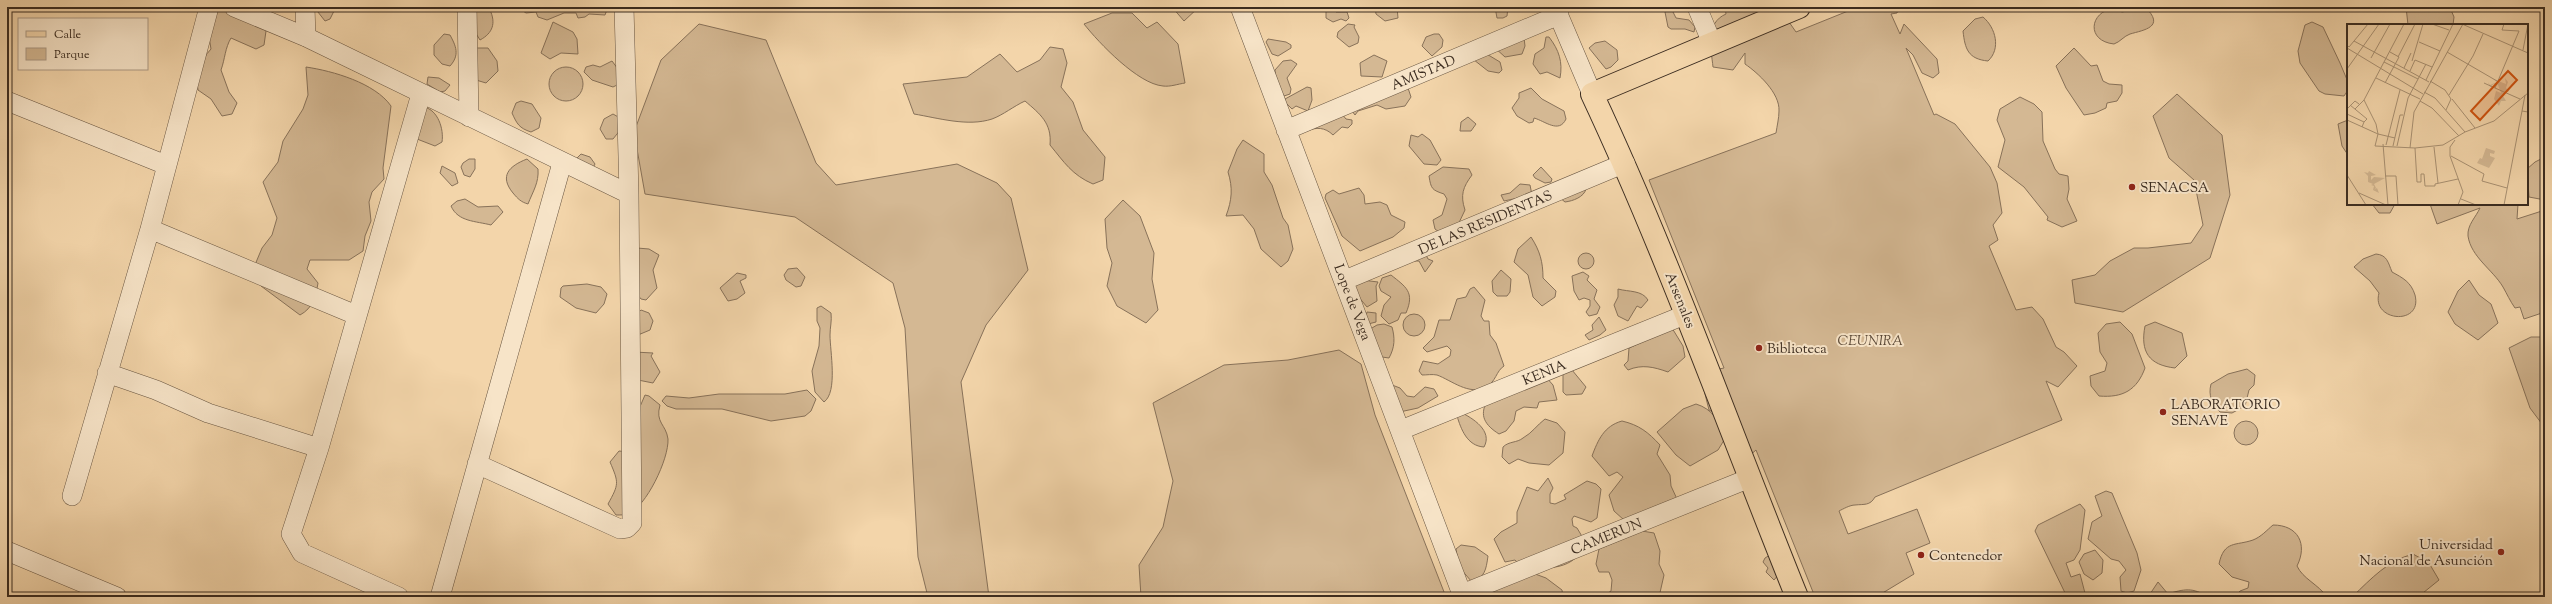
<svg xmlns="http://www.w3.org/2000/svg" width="2552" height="604" font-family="'Sorts Mill Goudy',serif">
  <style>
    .green { fill: #d4b893; stroke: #88725a; fill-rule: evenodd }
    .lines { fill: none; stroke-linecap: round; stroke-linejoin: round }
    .minor-casing { stroke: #695642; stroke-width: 20 }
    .major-casing { stroke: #3b2c20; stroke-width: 24 }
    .minor { stroke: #f7e4c8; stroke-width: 19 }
    .major { stroke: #f3d5aa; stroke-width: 22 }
    .poi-dot { fill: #8f2418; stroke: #f7e4c8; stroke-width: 1.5 }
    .labels { text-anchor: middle; stroke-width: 4; stroke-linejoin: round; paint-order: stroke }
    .street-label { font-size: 14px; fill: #3b2c20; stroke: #f7e4c8 }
    .poi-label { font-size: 14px; fill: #3b2c20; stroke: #f7e4c8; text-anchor: start }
    .park-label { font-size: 14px; font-style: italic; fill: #5a4837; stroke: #f7e4c8 }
    .inset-road { fill: none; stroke: #a99173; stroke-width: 1 }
    .view { fill: #ce520f; fill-opacity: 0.15; stroke: #ce520f; stroke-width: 2 }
    .inset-edge { fill: none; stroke: #3b2c20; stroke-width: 2 }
  </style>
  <rect width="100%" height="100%" fill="#f3d5aa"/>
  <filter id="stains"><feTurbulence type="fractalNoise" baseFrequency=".005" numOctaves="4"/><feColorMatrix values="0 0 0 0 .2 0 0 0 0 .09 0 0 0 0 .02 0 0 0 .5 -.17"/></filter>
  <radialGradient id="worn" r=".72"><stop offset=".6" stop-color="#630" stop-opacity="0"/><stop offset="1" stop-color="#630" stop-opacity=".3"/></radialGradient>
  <!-- green -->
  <path class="green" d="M314,7H336L330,19L325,21Z
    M485,7L490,10C496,23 493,33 480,40L475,32L476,9Z
    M517,7H608L605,15L589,14L585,17L578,18L576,13H564L547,20L538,17L536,12L526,13Z
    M1172,7H1199L1184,21Z
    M1331,7L1336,12H1347L1349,18L1346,21L1341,19L1333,22L1326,18V11Z
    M1375,7H1397L1398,18L1385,21L1376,14Z
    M1495,7H1508L1507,16L1503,18H1497Z
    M1664,7H1676L1673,12L1676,18L1689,20L1695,27L1694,32L1685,29H1671L1668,27Z
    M1725,7H1795L1789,22L1796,32L1858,7H1899L1897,13L1891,14L1900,34L1904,24L1937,59L1939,73L1933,78L1922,73L1913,55L1906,48L1934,115L1936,114L1955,124L1990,167L1997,183L2002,213L1993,225L1998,240L1989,246L2016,310L2032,307L2043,319L2056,347L2064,352L2077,366L2058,387L2046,381L2062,420L1875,497C1870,506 1864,504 1855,505C1850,505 1843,509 1839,511L1848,534L1917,509L1930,543L1906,553L1914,574L1876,597H1815L1756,450L1747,458L1715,413L1709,410L1702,382L1714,370L1724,368L1649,180L1776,133C1777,126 1779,118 1779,111C1780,93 1758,73 1745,64V53L1733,70L1713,67C1711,48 1705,23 1726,14ZM1767,24L1758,36L1736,40Z
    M2145,7C2166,27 2144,30 2130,34C2124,36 2120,42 2114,44C2086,41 2089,12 2114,8L2122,12Z
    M2406,7H2446L2451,10L2454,17L2453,25H2408Z
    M216,9C233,14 255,16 266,31L264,45L256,49L231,38C225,48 225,59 221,70L229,92L237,103L232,114L222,116L211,99L198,90C195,74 200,61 211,49L207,24Z
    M1112,13H1132L1147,28L1157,22L1178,44L1185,83C1178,84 1170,87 1163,86C1138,84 1099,43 1084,24Z
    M1983,17C1996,28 2001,49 1988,61C1968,59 1965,49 1963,31L1975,19Z
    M553,22L573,32L577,39L578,54L561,53L550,59L541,53Z
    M2312,22L2323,27L2340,63L2348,82V90L2344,96L2325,94L2319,91L2300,63L2298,51L2305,25Z
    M699,24L766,40L816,163L836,185L957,164L997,183L1011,198L1028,270L986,325L961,382L989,597H928L918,557L905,328L893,283L795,217L645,194L634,132L661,60Z
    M1348,24L1355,25L1354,27L1359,37L1358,43L1349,47L1337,37L1338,32Z
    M444,34L450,35C456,46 460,55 450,66L442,64L434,55V45Z
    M1434,34H1439L1443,40L1442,47L1432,56L1422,46L1426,37Z
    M1546,37H1549C1559,50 1563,62 1560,78L1547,72L1540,74L1533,64L1535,54L1544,48Z
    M1524,38L1525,46L1522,54L1505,57L1494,47Z
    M1268,39L1286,42L1291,45V48L1278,56L1272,54L1266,42Z
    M1605,41L1617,50L1618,60L1611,67L1606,69L1589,48L1595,43Z
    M1050,47L1063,49L1067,63L1061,87L1073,102L1083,130L1105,157L1103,180L1093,184C1072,175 1064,162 1050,145C1052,123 1040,114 1025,101C1014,106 1003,115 992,119C968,127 938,118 914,114L903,84L967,77L1000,54L1017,72L1040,60Z
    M477,48H488L497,61L498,71L486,83L476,80L468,58Z
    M2074,48L2091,66L2097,65L2103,81L2109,84L2122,85V93L2117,101L2107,103L2106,108L2095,113L2084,115L2066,88L2056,66Z
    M1485,53L1500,62L1502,70L1499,73L1488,71L1469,56Z
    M1374,55L1387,61L1382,77L1361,76L1360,63Z
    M1291,60L1297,64L1287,78L1291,89L1290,94L1284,96L1276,82L1275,70L1283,61Z
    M612,61L621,73L619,84L613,87L592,80L584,72L586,67L593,65L600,67Z
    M549 84a17 17 0 1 1 34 0a17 17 0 1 1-34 0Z
    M306,67C333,71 375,83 391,106L383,168L384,179L372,192L369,202L371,221L365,236L363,251L349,260H310L307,269L318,283C316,296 313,308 300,315L261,286L252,272L262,248L272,235L277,218L263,182L278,162L283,141L303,109L308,95Z
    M428,77L439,78L450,85L445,91L440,92L427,84Z
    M1307,87L1311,88L1312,100L1308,111L1296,106L1292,109L1285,102V99Z
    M1408,88L1411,97L1405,106L1386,109L1377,105L1358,111L1355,115L1352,111Z
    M1531,88L1542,99L1564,111L1566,119C1559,134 1545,121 1534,118L1533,122L1529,123L1517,116L1512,108L1519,98V93Z
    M2177,94L2222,135L2230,195L2210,258L2123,312L2075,303L2072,280L2095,275L2110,261L2134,248H2148L2191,243L2203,225L2194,180L2169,158L2153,116Z
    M2020,97L2034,104L2042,112L2043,141L2055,169L2059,174L2068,176L2069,189L2067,199L2077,221L2062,227L2047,220L2048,217L2024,187L1998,167L2005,140L1997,120L2000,109Z
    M521,101L532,104L541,118L539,128L531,132C519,128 517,124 512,113L516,103Z
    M424,107C438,110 444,129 442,142L435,146L417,139Z
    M1337,108L1346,119L1352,120V124L1348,128L1342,127L1333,135C1325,127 1316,127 1307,131L1304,127C1309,109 1322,112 1337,108Z
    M613,114L620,118L621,129L613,139H606L600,129L604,119Z
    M1468,117L1476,124L1471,131H1460L1461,122Z
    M2348,120V155L2342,146L2338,124Z
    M1422,134L1430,140L1441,160L1437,165L1424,164L1409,146L1411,135L1418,137Z
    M1243,140L1264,154V172L1272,185L1283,218L1288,225L1293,249L1288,261L1281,267L1261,249L1254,229L1243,215L1226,216C1232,200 1233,188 1228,172L1237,149Z
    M581,154L590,157L595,164L591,172L576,159Z
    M2545,157V200L2529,197L2527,169L2535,162Z
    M469,159H475V169L470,177L464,175L461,167L463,163Z
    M527,159L538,169C539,183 533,191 528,204C521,202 518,199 513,193C499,176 509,166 527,159Z
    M442,166L455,173L458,183L452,186L440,173Z
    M1443,167L1469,169L1472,175C1463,187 1460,195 1465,210L1456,229L1443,235L1435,229L1433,220L1442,215L1447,199L1444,194C1432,190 1431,189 1429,176Z
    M1541,167L1552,179L1551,182L1545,183L1535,178L1533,175Z
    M1520,184L1530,185L1532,195L1504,201L1501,195L1510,193Z
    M1359,188L1364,195L1365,204L1380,202L1387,205L1391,215L1405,222L1404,228L1393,237L1360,251L1342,236L1325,198L1326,194L1333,190L1339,194Z
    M1586,189C1584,197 1573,201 1565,202L1560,198Z
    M465,199L478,207L498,206L503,212L491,225C476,221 458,222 451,206L457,201Z
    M1123,200L1140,216L1154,253L1152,279L1158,310L1146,323L1117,306L1107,286L1112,263L1107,248L1105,219Z
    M2372,204H2395L2390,213H2379Z
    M2430,204H2518L2517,219L2545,210V312L2524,319L2520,307L2515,308C2510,301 2507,294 2503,287C2493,270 2471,257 2468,236C2467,225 2476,217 2480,208L2437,224Z
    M1531,237C1540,251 1543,262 1543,278L1556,291L1555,297L1542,306L1533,297L1528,275L1514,262L1518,249Z
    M637,248L649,249L659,255L653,270L657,288L646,300L641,299L630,285Z
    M1425,253L1428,259L1433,261L1425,272L1419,261H1413Z
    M1578 261a8 8 0 1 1 16 0a8 8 0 1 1-16 0Z
    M2376,254C2387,255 2388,262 2392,272C2403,278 2411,282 2415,295C2423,326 2371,322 2379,293L2370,281L2354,267L2363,259Z
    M797,268L805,277L801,286L796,287L786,280L784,275L788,269Z
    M1501,270L1511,279L1510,292L1507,296H1497L1493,292L1492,281Z
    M1583,272L1589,276L1587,280L1597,290L1594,299L1600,307L1597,314L1589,316L1586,312L1590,306V300L1584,298L1579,300L1574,291L1572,276Z
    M737,273L746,275V278L740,281L745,293L737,299L728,301L720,288Z
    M1391,275C1406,287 1415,292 1406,313H1401L1398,320L1389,324L1381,316L1384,305L1391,297L1381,291L1379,286L1382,278Z
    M1362,280L1378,282L1376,286L1377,301L1367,307L1352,289Z
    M2469,280L2479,295L2491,304L2498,323L2478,340L2455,324L2448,312L2458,291Z
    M587,284L601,287L607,294L604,304L596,313L576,308L560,297L561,288L563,286Z
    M1474,287L1485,300L1481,316L1484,321H1489L1490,335L1496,343L1504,366C1496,371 1496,382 1486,387C1469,396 1451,380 1437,375C1432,374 1427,375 1422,375L1419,371L1423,361L1438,364L1450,356L1451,350L1447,346L1427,352L1423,348L1434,337L1439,320H1450L1457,299L1466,297L1470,289Z
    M1618,289C1629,292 1642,290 1648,300L1641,308L1637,306L1628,321L1618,316L1614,305L1618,297Z
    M821,306L831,313C832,321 830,327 830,335C830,351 838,392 824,402L815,392L812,371L819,346L820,328L817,321V308Z
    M641,310L649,313L653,321L650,330L638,335V313Z
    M1367,312L1376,313V322L1364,325Z
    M1403 325a11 11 0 1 1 22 0a11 11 0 1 1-22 0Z
    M1599,317L1606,330L1600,335L1589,340L1585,335L1593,330L1592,325Z
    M2120,322L2132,334L2145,368C2137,390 2123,398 2099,396L2091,386L2090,376L2105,371L2107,363L2100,352L2098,333L2106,324Z
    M2155,322L2182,333L2187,356L2175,368C2149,365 2140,352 2145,326Z
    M1384,324L1392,327C1395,338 1395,347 1389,358L1375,356L1367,331L1377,325Z
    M1672,328L1683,346L1685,357L1668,372C1654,367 1642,364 1628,370L1624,365L1628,361L1629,348Z
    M2531,337H2545V428L2530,408L2509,348Z
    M1339,350L1361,364L1375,415L1446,597H1141L1139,565L1163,527L1173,481L1153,403L1224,365L1288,360Z
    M634,352L653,353L651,356L660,372L653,383L638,380Z
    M2247,369L2255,375L2254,385L2249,390L2245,406L2232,413L2220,412C2212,403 2208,396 2211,384L2228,374Z
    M1563,370H1572L1586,387L1582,394L1566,395L1563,392Z
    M1545,376L1553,385L1557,400L1539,402L1537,408L1524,407L1516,411L1514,421L1506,431L1499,434C1485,425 1479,416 1487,401Z
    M1392,385L1400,388L1407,396L1414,397L1425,387L1434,389L1438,396L1418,408L1395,413Z
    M807,390L816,399L811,411L805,416L771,421L722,409H676L667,406L662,401L666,396L689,398L719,394H785Z
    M645,395L649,396L660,405C655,423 666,424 668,439C669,459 646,507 628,514C625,515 620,515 616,515L608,504C619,484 619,483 610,462L619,451L628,452L639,409Z
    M1696,404C1713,409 1719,422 1726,437L1718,450L1690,466L1676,455L1657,432L1683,409Z
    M1460,412C1473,418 1493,431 1484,447C1467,446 1461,429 1457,416Z
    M1545,419L1557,423L1565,432L1563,453L1549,465L1529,463L1518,459L1509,464L1502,457L1503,447C1509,441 1517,443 1523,438C1532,433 1537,425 1545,419Z
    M1622,421C1639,425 1648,432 1660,445L1657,454L1670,475L1671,486L1677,499L1624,520L1614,511L1609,495L1623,477L1617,472L1609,476L1592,456C1598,440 1604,426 1622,421Z
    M2234 433a12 12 0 1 1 24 0a12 12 0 1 1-24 0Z
    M1548,478L1553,488L1550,494V503L1555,504L1566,499L1564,495L1587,481L1596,484L1601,489L1597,518L1591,522L1574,516L1572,519L1573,526L1577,528L1586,543C1574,571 1548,569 1521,567L1515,560L1505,562L1494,539L1501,532L1517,523V512L1527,487L1538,491Z
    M2106,491L2112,493L2137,553L2141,570L2134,591L2127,593L2121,591L2120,577L2126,570L2119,561L2111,559L2088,539L2092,522L2102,516L2095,496Z
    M2080,504L2085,510L2080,550L2074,560L2066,563L2071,577L2080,574L2086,597H2067L2035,531L2038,525Z
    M2273,525C2298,525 2308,544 2297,566C2303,579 2318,584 2327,597H2234L2240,591L2248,588L2249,582L2232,577L2219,564C2224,540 2236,546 2253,540C2261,537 2267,530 2273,525Z
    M1642,531L1654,533L1660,551L1659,564L1664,575L1659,597H1602L1611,591L1612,580L1609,572H1599L1596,564L1599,549Z
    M1461,545L1475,547L1488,556C1486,570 1485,577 1472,582L1459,567L1456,549Z
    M2095,550L2103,560L2102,573L2093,580L2084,574L2079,562L2084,554Z
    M2413,554L2429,563L2439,580L2418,597H2352C2372,578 2387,561 2413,554Z
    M1770,555L1779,574L1774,580L1766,572L1768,568L1763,562L1765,558Z
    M1527,571L1546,578L1562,590L1563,597H1471Z
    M2158,582L2168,594C2183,589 2194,587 2207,597H2148Z"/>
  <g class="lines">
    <defs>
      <path id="minor" d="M234,7L306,37L629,194
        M305,7L306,37
        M467,7L469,117
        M1240,7L1463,597
        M1555,7L1592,94
        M1697,7L1712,43
        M7,101L166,165
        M1286,130L1559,15
        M150,229L356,315
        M1345,280L1625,163
        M107,373L156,390L208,413L319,448
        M1401,430L1687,314
        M477,464L620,529L627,528L632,523L629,194L624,7
        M72,496L150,229L209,7
        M7,551L117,597
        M1462,594L1750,478
        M399,597L302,553L291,534L319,448L421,94
        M440,597L562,163"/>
      <path id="major" d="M1797,597C1729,429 1669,258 1592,94L1799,7"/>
    </defs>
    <!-- minor casing -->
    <use href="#minor" class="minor-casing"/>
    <!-- major casing -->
    <use href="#major" class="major-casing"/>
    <!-- minor -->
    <use href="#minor" class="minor"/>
    <!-- major -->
    <use href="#major" class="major"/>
  </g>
  <!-- markers -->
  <g class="poi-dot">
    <circle cx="2132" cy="187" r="4"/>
    <circle cx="1759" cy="348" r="4"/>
    <circle cx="2163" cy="412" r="4"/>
    <circle cx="2501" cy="552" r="4"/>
    <circle cx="1921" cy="555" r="4"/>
  </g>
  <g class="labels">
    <!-- street labels -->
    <g class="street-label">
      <text transform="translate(1423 72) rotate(-23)" y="5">AMISTAD</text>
      <text transform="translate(1485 222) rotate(-23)" y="5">DE LAS RESIDENTAS</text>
      <text transform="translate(1681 300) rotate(68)" y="5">Arsenales</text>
      <text transform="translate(1353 302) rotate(69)" y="5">Lope de Vega</text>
      <text transform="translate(1544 372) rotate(-22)" y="5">KENIA</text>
      <text transform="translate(1606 536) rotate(-22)" y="5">CAMERUN</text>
    </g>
    <!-- poi labels -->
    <g class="poi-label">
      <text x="2140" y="192">SENACSA</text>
      <text x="1767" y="353">Biblioteca</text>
      <text x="2171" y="409">LABORATORIO<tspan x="2171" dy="16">SENAVE</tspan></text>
      <text x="2493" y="549" text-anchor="end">Universidad<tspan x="2493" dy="16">Nacional de Asunción</tspan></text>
      <text x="1929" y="560">Contenedor</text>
    </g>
    <!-- park labels -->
    <g class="park-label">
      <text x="1870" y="345">CEUNIRA</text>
    </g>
  </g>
  <!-- overview -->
  <g transform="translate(2347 24)">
    <rect width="181" height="181" fill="#f3d5aa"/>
    <path d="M158,54L161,58L159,64L162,67L157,70L159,72L155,70L159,77H154L152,82L147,75L149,67L154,69L151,61L147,60L143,63L141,58L143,61L150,58L146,55L159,60ZM139,124L148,127L147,130L143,129V132L148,134L142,144L130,139L133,134L135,135ZM22,147L29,151L24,152V156L27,153L38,154L27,160L29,164L27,166L30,164L32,169L26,166L27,162L24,161L26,160L21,158V152L17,148L21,149Z" fill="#d4b893"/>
    <path class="inset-road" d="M85,0L102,6M115,0L181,29M157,0L155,6L172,7L148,64L173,75M7,17L21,0M72,18L93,27M0,21L2,23L7,17L82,58M0,24L76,70M176,26L181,0M100,28L150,57M51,33L68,0M24,34L43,0M65,37L76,0M37,38L71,55M57,44L64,29M0,45L32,0M63,47L68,36L85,43M29,54L73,75M79,56L106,0M83,57L98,66L104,75L99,86M38,59L52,33L43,28M137,59L148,64M77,68L88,74L118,108M102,71L126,32L136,10M178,71L175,87L181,88M105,75L128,104M17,76L29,100L31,110L28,122M73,77L85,84L112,112M3,81L20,95L17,98M0,85L8,77L12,80M8,85L17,76L57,0M0,90L17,98L15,103M0,96L31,110L48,114M108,116L103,123V132L116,168L111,181M36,120L41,181M39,121L53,66M28,122L68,124L96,121L118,108L147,97L181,69M46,122L53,91H56M50,122L61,74L79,40M87,123L91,159M63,124L67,88L116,0M68,124L70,158H74V150H77L78,162H88V160L111,155M104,132L137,150L135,157L160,164M0,151L19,181M38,152H49L51,181M12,169L39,181M114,175L129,181M157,181L175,87"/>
    <path class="view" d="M161,47L170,56L133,96L124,87Z"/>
    <rect width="181" height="181" class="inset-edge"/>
  </g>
  <!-- margin -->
  <rect width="2552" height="604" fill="none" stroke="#f3d5aa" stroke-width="24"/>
  <rect x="8" y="8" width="2536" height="588" fill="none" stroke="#3b2c20" stroke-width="2"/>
  <rect x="12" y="12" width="2528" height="580" fill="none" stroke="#3b2c20"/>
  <!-- legend -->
  <rect x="18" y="18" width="130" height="52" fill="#f7e4c8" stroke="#ac9a85"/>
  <rect x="26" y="31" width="20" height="6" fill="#f3d5aa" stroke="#ac9a85"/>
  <text x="54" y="38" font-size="12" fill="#3b2c20">Calle</text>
  <rect x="26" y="48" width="20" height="12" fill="#d4b893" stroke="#ac9a85"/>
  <text x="54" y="58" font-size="12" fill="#3b2c20">Parque</text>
  <rect width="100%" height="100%" filter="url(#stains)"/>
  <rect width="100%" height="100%" fill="url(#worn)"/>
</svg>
